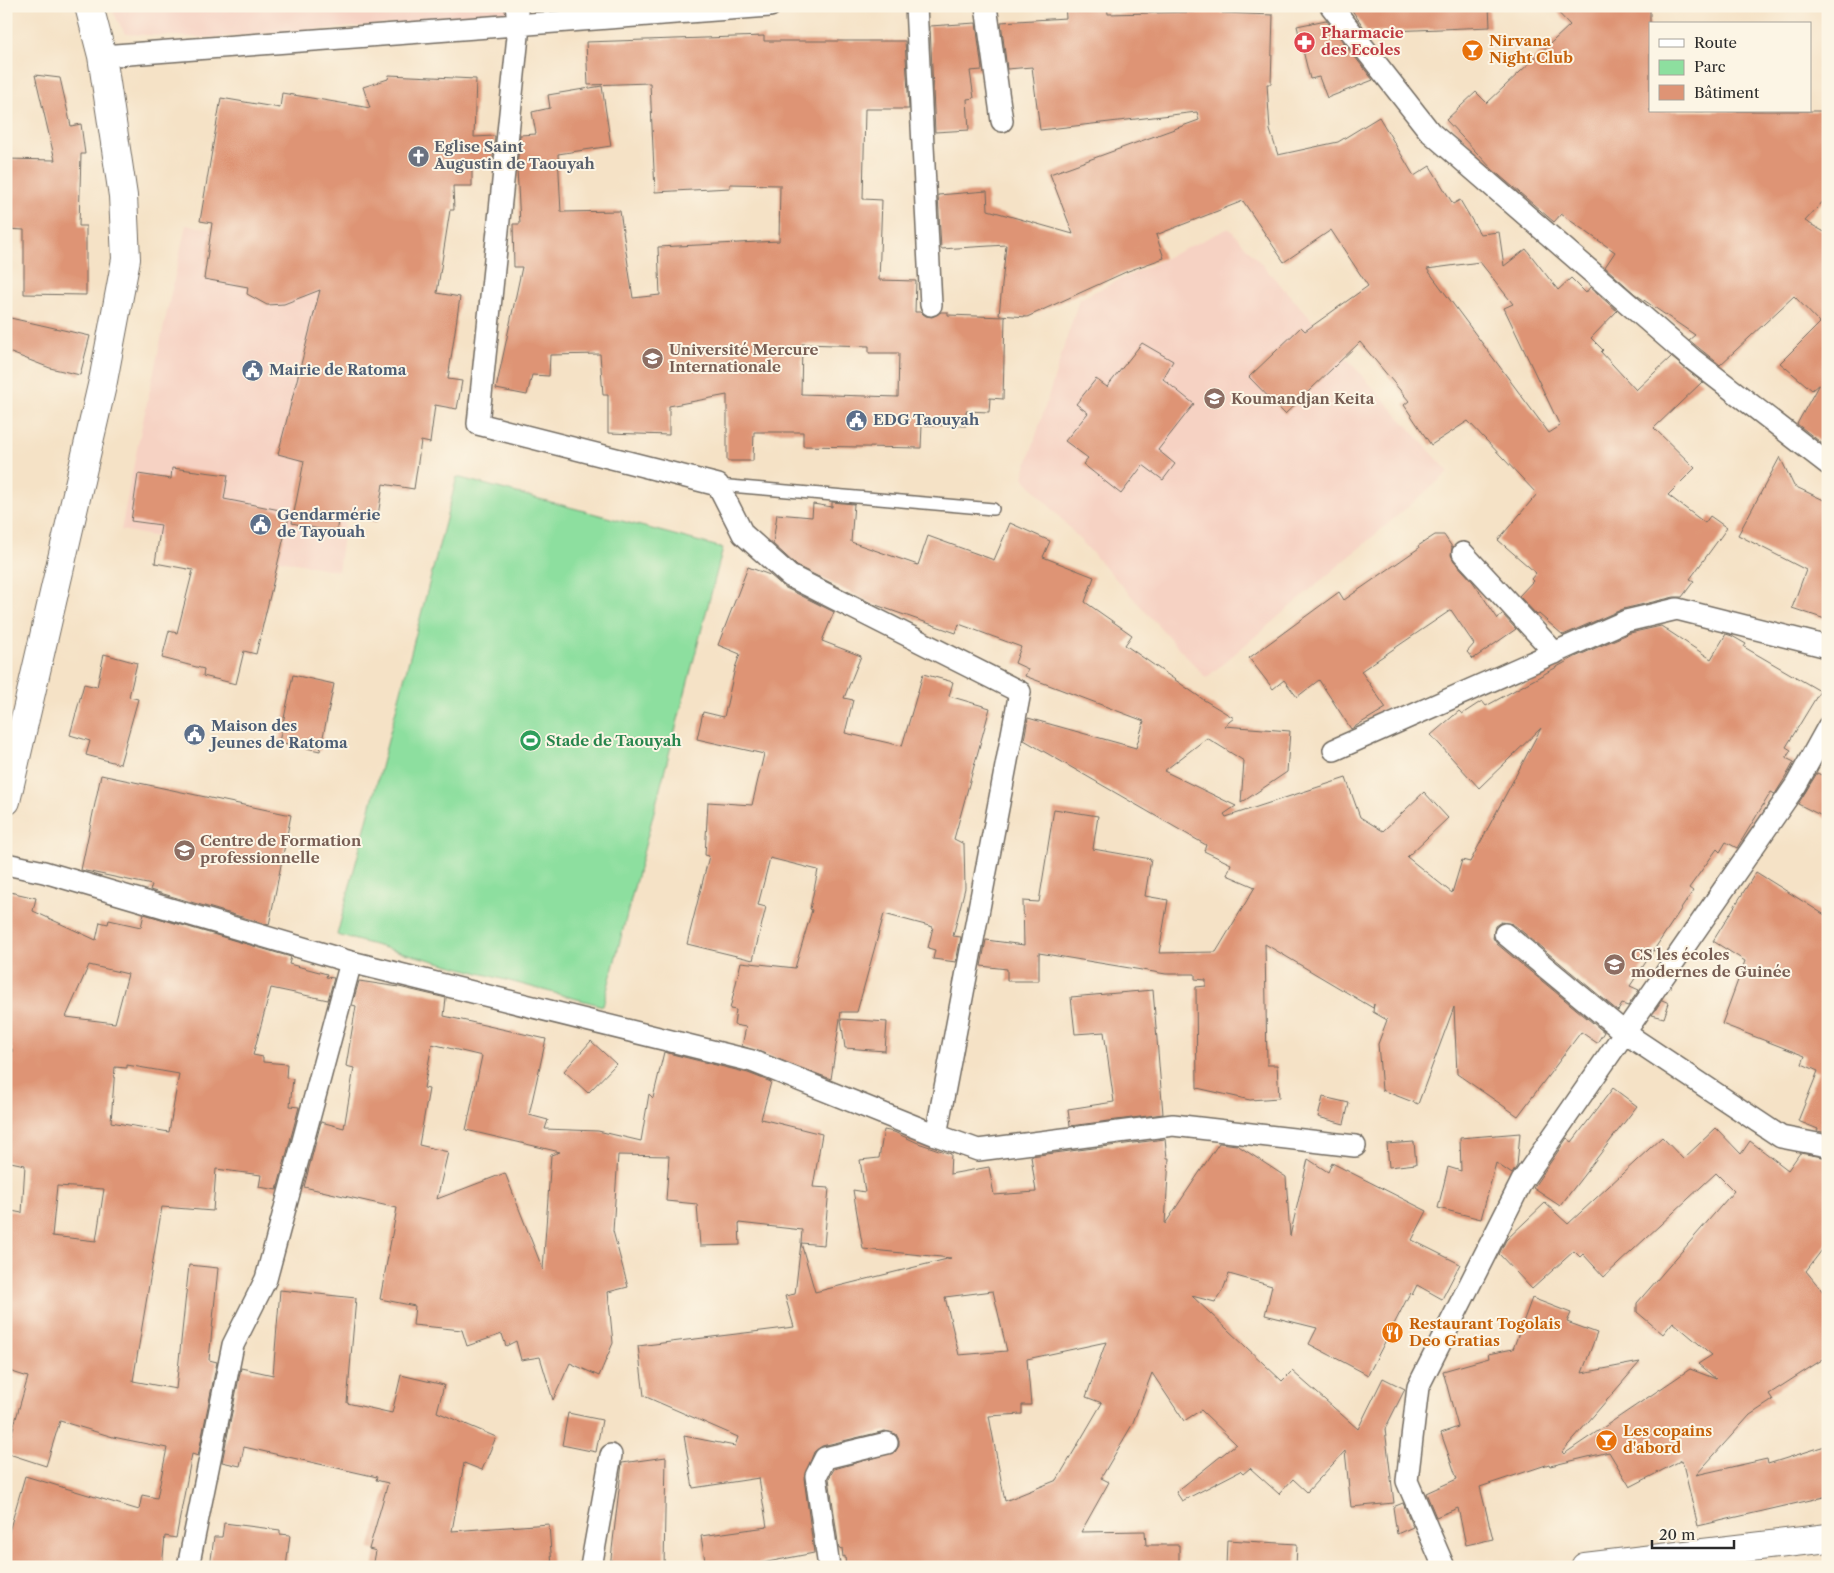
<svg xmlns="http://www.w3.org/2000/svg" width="1834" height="1573" font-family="'Libre Caslon Text',serif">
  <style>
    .built { fill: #f6d2c3 }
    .green { fill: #8ddf9f; stroke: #5c8565 }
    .building { fill: #de9475; fill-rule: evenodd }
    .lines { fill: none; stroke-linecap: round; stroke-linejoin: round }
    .service-casing { stroke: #726b61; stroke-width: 14 }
    .minor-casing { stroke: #726b61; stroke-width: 24 }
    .tertiary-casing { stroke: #726b61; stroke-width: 30 }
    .primary-casing { stroke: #726b61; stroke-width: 30 }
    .service { stroke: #fff; stroke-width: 11 }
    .minor { stroke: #fff; stroke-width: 21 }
    .tertiary { stroke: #fff; stroke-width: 28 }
    .primary { stroke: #fff; stroke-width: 28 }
    .labels { text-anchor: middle; stroke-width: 4; stroke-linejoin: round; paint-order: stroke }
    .health-label { font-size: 15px; font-weight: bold; fill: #be3a42; stroke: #fcf5e5; text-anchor: start }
    .food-label { font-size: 15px; font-weight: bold; fill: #c56008; stroke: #fcf5e5; text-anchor: start }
    .worship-label { font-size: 15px; font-weight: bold; fill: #5b616d; stroke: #fcf5e5; text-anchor: start }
    .education-label { font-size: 15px; font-weight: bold; fill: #785e54; stroke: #fcf5e5; text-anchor: start }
    .service-label { font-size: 15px; font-weight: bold; fill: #4e5e75; stroke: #fcf5e5; text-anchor: start }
    .leisure-label { font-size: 15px; font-weight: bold; fill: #27864d; stroke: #fcf5e5; text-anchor: start }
  </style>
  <rect width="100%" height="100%" fill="#fcf5e5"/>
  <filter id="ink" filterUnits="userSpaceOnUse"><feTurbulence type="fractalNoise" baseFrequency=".02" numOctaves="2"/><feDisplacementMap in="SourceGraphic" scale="10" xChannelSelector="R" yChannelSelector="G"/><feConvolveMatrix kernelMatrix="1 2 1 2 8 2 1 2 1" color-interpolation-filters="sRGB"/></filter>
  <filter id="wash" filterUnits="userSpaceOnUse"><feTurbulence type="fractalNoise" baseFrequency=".0096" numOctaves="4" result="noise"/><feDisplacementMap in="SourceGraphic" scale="20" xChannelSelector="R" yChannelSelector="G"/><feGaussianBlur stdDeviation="1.12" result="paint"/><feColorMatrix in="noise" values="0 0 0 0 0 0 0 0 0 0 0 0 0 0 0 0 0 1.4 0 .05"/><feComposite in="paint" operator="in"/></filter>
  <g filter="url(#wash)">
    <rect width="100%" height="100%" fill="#f5e2c6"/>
    <!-- built -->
    <path class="built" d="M110,6H509L510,15L213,38L125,34Z
      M186,225L347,251L349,493L338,571L121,530L138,444Z
      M1229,228L1449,472L1206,678L1023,477L1079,299Z"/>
    <!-- green -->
    <path class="green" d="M457,477L723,548L603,1006L337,935Z"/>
    <g id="blocks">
      <!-- building -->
      <path class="building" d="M1065,6H1107L1108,14L1195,12V9L1222,10V13L1273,15L1271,84H1267L1270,130L1278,155L1338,142L1379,117L1414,176L1430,166L1453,204L1460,200L1480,234L1499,232L1504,266L1526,249L1558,290L1571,278L1586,293L1590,287L1617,311L1591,338L1603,350L1601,352L1636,390L1671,357L1702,382L1654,428L1695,468L1668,495L1705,523L1710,516L1727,528L1690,579L1694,581L1682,597H1674L1623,609L1563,635L1539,614L1537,615L1519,596L1533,581L1531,579L1536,573L1498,540L1537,494L1468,421L1431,445L1404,405L1409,401L1360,342L1285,414L1249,377L1301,327L1305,331L1368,286L1331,230L1284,262L1243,201L1156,235L1164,258L1128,271L1027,317L999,315L1006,245L941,249L938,195L987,191L988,210L1073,234L1050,174L1199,120L1197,112L1040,130L1032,67L1007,69L1001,22L1066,18ZM1480,262L1513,304L1504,308L1560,426L1549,433L1427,269Z
        M1349,6H1489L1490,27L1367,32Z
        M1552,6H1650V111H1828V196L1805,221L1828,234V448L1797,424L1819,384L1812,390L1780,363L1820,323L1794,296L1720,365L1689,340L1695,335L1635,294L1605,267L1615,252L1561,214L1554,222L1493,170L1446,120L1476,92L1487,103L1570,25Z
        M1326,20L1373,80L1327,98L1319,77L1310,79L1297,26Z
        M976,23L982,70L970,71L974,98L967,99L969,130L935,132L930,26Z
        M764,36V41H905L909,109H865L863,199L882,200L879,280L916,281L915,312H920L926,316L932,317L941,312H948V315L1005,317L1003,399L990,398L989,412L966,411V426L922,425L921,448L803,446V432H754L753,461H727V395L669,406V435L608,433V395H603L600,354L550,355L549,376L532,375L527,395L496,389L522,267H514L513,224H520L517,168L520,135L536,134L532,112L550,108L548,95L602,86L611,146L558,154L561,212L620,211L633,298L660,295L658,247L779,241L780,185L730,184V188L655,192L650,83L588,85L586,42ZM802,344L869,346V353H899L898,397L801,394Z
        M35,75L60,78L71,126L81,124L85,154H81L79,226H86V295L24,294V230L6,229V159L55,160Z
        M389,75L476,79L474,137L495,136L492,167L472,168V186H453L454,210H450L437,293L460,297L448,379L462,381L457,409L435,405L430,443L421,441L414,489L383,484L377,522L339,516L336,533L292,523L304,461L278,454L320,290L284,304L267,305L247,294L248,287L204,279L212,223L200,221L221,98L280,108L282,93L370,108L363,87L388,79Z
        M6,317L90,336L80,375L50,368L6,351Z
        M1142,343L1173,361L1163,379L1194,404L1158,450L1175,464L1163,480L1143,465L1121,494L1083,464L1088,458L1065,441L1088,413L1076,404L1096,379L1107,387Z
        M1780,457L1794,486L1828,502V620L1792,608L1806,570L1738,535Z
        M172,468L228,475L224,499L290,512L256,654L244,651L236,684L203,676L204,669L162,658L169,631L177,633L193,570L155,563L161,525L131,521L138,474L171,479Z
        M832,502L854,504L851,542L918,565L928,536L994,560L1010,523L1050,541L1043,557L1094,577L1085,602L1132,635L1125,645L1204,700L1234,718L1224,726L1290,731L1287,772L1241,803L1244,761L1207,738L1164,771L1236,806L1224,814L1226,817L1346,778L1360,817L1383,831L1424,792L1448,818L1407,857L1452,893L1462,860L1470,862L1541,728L1479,788L1431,735L1459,711L1462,714L1482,701L1486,706L1575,657L1630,633L1661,626L1711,659L1726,634L1732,636L1746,644L1744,647L1820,691L1786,747L1791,750L1786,758L1794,762L1785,778L1775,794L1771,792L1737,848L1726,842L1720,852L1717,849L1689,888L1693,891L1630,986L1639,990L1628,1006L1622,1004L1618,1011L1513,924L1501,922L1495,926L1493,938L1497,944L1604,1032L1597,1043L1581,1032L1518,1116L1457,1074L1454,1007L1418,1104L1382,1090L1378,1044L1387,1020L1373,1012L1374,1004L1373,1008L1265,944L1267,1065H1277L1279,1098L1250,1100L1197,1088L1196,987L1206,986V980L1195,979V974H1166L1039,953V981H1007V969L981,966L986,940L1024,945L1023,901L1039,902L1054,809L1098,816L1093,849L1151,859L1145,896L1168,900L1159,953L1216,952L1255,887L1227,875L1231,864L1204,851L1206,845L1024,740L1028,718L1136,748L1144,721L1025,676L1028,669L1015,663L1021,647L959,624L956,633L873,604L797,566L773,544L777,514L812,517L813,504L832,507Z
        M1435,535H1444L1452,547L1451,555L1454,561L1473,582L1498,619L1502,614L1516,629L1473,659L1467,652L1474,644L1451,610L1361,671L1386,708L1351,729L1319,680L1297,697L1284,680L1273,689L1249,658L1339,592L1344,600L1419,548L1418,546Z
        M748,567L770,575L784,587L834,612L822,641L861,656L844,698L853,700L845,733L902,746L923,674L953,682L949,696L990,708L954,839L964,844L965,888L953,936L961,937L956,962L933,959L935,950L928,948L933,927L884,914L857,1012H841L831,1079L742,1046L746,1027L734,1025L736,1010L730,1009L741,962L795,968L812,910L810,909L818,870L770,858L758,905L766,907L753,960L687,944L709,856L705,855L708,802L752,805L764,754L697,739L703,712L724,717L735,668L740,654L718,645Z
        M104,654L137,663L129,697L138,699L120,764L86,755L90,741L70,735L84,684L97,687Z
        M293,675L334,684L320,751L279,742Z
        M1817,773L1828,778V819L1798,804Z
        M101,775L291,815L269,925L150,890L152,885L81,870Z
        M1756,872L1828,917V1133L1817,1131L1818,1129L1798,1121L1818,1071L1802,1064L1805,1056L1722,1024L1745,961L1713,941Z
        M10,892L36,898L33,911L96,940L100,922L108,924L109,920L141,927L144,914L291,957L289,964L327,974L326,977L334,978L328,1000L271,988L253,1055L263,1057V1062L287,1064L286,1078L293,1079L290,1106L299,1107L277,1190L259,1187L261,1175L216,1169L213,1211L162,1207L133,1381L176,1389L189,1265L218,1268L209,1360L217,1362L198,1456L192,1454L176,1538L165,1536L162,1567H6V1542L25,1476L139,1510L142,1495L157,1498L167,1448L113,1437L60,1421L46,1466L6,1453L28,1377L6,1370V1210L22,1213L25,1165L6,1161V1090H10L12,1049L6,1047V908ZM89,965L128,974L115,1023L66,1017ZM127,1065L179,1074L169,1132L111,1122L115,1067L127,1068ZM57,1186L104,1189L96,1241L52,1236Z
        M359,981L399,987L446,998L444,1016L546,1039L529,1115L548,1120L545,1129L598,1131L641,1141L649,1094L653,1098L664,1052L748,1073L771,1082L761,1119L822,1134L813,1187L829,1188L824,1245L801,1243L802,1230L739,1223L740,1245L700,1246L697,1204L666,1201L669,1156L618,1155L613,1231L628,1287L608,1292L613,1343L599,1376L570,1363L553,1400L540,1357L521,1360L516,1341L506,1346L502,1334L467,1346L462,1330L413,1325L415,1306L380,1299L397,1208L304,1187L321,1122L344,1128L354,1068L346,1066L356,1006L352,1005ZM432,1044L482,1056L466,1130L560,1152L551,1155L543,1270L505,1173L437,1199L448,1152L419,1145L429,1089L424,1088Z
        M1153,990L1163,1114L1070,1126L1068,1109L1114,1102L1104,1032L1075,1034L1071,997Z
        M1662,1000L1669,1003L1664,1018L1652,1015Z
        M841,1019L887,1022L885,1051L845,1048Z
        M591,1041L616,1064L588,1093L564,1071Z
        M1613,1088L1637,1106L1560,1206L1533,1188L1567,1138L1572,1142Z
        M1323,1097L1349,1103L1344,1124L1318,1117Z
        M1716,1128L1741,1154L1750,1141L1788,1170L1800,1153L1828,1158V1242L1806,1271L1828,1298V1356L1769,1394L1773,1400L1750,1415L1696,1475L1767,1459L1768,1464L1828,1445V1496L1698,1526L1682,1460L1630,1487L1609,1452L1550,1466L1549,1464L1480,1487L1493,1539L1466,1545L1458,1508L1436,1517L1426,1493L1457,1479L1441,1433L1458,1427L1443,1371L1489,1358L1488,1354L1513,1349L1532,1298L1571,1313L1567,1322L1597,1333L1582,1373L1640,1362L1562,1452L1564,1454L1690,1369L1716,1379L1698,1364L1712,1355L1673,1322L1663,1334L1637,1312V1303L1734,1191L1716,1173L1604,1277L1583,1254L1580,1257L1574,1251L1532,1289L1499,1254L1506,1240L1545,1203L1568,1224L1662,1137L1683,1159Z
        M884,1130L894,1132L918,1143L951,1154L950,1174L989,1167L994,1195L1036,1192L1031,1156L1165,1139L1167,1158H1169L1165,1224L1219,1143L1237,1145L1286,1177L1290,1236L1308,1159L1328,1172L1332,1163L1427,1211L1412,1240L1460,1264L1442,1299L1417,1285L1412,1295L1410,1293L1368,1375L1309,1344L1317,1328L1265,1315L1272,1286L1229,1274L1223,1290L1215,1302L1192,1296L1282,1381L1292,1371L1358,1429L1383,1378L1405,1389L1385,1429L1394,1503L1351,1507L1345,1451L1307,1492L1293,1479L1279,1494L1250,1468L1243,1474L1240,1471L1182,1501L1176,1492L1236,1444L1201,1410L1184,1421L1152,1373L1132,1425L1101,1478L1109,1482L1081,1532L1145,1531L1146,1545H1179V1567H846L845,1556L843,1557L842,1548L839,1549L829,1478L834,1469L895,1452L899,1446V1440L896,1434L885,1431L822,1446L814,1452L804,1478L814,1553L757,1564V1567H706L701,1536L767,1527L759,1478L693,1488L684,1436L735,1446L738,1437L644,1396L638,1346L794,1327L785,1296L795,1294L801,1243L815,1292L951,1258L863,1249L853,1190L865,1192L860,1160L879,1158ZM993,1291L1007,1351L959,1355L945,1297ZM1106,1342L1086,1397L1102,1403L1057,1480L1005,1501L989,1416L1022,1414V1405H1031L1027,1359Z
        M1520,1133L1517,1166L1512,1174L1496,1163L1481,1219L1438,1208L1448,1167L1461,1171L1460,1138Z
        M1414,1142L1416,1164L1389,1167L1387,1144Z
        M280,1290L356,1298L347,1403L392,1413L401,1375L444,1385L437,1412L496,1437L482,1470L464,1463L452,1531L549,1524L552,1567H373L376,1551L369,1549L388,1483L376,1480L377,1477L244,1447L240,1466L222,1462L241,1368L273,1375Z
        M568,1413L602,1420L596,1452L562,1445Z
        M666,1457L664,1567H610L622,1463Z
        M1403,1503L1413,1527L1397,1534L1393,1507Z
        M224,1523L280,1530V1534L290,1535L286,1567H210L214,1537H222Z
        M1227,1540L1297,1544L1296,1567H1226Z"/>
    </g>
  </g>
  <g filter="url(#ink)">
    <use href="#blocks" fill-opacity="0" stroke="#726b61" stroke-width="1"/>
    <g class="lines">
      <defs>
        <path id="service" d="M718,485L993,509"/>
        <path id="minor" d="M916,6L931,305
          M986,6L1002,121
          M1331,6L1430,132L1692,359L1828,464
          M102,56L770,6
          M1463,553L1555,653
          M1334,750L1626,621L1677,609L1828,647
          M6,864L44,872L351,962L752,1061L936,1135L1020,692L790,576L743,534L718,485L478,424L519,26L516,6
          M1505,934L1625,1033L1781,1137L1828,1146
          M936,1135L978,1150L1173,1125L1355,1146
          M188,1567L233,1345L266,1279L351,962
          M591,1567L611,1455
          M829,1567L816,1476L825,1458L887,1443
          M1444,1567L1407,1481L1418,1387L1522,1181L1796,785L1828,727"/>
        <path id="tertiary" d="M1585,1567L1828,1538"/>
        <path id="primary" d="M6,801L103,381L126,259L123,196L102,56L89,6"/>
      </defs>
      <!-- service casing -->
      <use href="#service" class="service-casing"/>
      <!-- minor casing -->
      <use href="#minor" class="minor-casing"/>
      <!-- tertiary casing -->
      <use href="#tertiary" class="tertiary-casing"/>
      <!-- primary casing -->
      <use href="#primary" class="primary-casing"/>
      <!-- service -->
      <use href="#service" class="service"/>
      <!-- minor -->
      <use href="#minor" class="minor"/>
      <!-- tertiary -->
      <use href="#tertiary" class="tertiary"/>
      <!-- primary -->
      <use href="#primary" class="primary"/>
    </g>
  </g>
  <!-- icons -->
  <defs>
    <symbol id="pharmacy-disc" viewBox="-11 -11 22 22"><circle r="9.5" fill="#e0444e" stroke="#fcf5e5"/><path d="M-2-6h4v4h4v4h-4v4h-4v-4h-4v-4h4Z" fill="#fff"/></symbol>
    <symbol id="bar-disc" viewBox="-11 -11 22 22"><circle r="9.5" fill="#e8710a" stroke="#fcf5e5"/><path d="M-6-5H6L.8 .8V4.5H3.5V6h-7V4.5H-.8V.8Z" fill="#fff"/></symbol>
    <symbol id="church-disc" viewBox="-11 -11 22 22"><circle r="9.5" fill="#6b7280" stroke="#fcf5e5"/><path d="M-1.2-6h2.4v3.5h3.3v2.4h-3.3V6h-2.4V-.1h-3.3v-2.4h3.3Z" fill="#fff"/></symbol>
    <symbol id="university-disc" viewBox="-11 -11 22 22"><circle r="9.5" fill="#8d6e63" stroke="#fcf5e5"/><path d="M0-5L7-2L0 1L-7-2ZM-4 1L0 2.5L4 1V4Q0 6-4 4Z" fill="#fff"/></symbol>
    <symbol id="civic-disc" viewBox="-11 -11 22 22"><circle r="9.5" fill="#5c6f8a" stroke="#fcf5e5"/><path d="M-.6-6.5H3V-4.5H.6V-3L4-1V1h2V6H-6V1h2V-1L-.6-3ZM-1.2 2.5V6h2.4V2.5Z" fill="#fff"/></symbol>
    <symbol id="school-disc" viewBox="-11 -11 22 22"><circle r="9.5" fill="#8d6e63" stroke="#fcf5e5"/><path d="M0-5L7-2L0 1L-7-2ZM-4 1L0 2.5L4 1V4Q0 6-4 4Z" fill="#fff"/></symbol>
    <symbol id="stadium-disc" viewBox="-11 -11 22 22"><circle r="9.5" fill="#2e9e5b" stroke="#fcf5e5"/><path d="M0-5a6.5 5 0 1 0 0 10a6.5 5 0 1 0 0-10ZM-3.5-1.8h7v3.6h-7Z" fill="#fff"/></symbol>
    <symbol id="restaurant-disc" viewBox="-11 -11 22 22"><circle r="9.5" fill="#e8710a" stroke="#fcf5e5"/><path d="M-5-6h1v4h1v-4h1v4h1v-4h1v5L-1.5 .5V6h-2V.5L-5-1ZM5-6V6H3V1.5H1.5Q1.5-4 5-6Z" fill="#fff"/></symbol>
  </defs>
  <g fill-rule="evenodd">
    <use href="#pharmacy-disc" x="1292" y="30" width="25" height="25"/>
    <use href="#bar-disc" x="1460" y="38" width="25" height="25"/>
    <use href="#church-disc" x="406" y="144" width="25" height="25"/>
    <use href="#university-disc" x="640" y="346" width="25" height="25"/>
    <use href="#civic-disc" x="240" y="358" width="25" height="25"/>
    <use href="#school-disc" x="1202" y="386" width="25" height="25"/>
    <use href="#civic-disc" x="844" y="408" width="25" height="25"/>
    <use href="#civic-disc" x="248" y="512" width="25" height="25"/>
    <use href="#civic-disc" x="182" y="722" width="25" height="25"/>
    <use href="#stadium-disc" x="518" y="728" width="25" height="25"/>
    <use href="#school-disc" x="172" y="838" width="25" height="25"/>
    <use href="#school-disc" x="1602" y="952" width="25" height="25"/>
    <use href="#restaurant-disc" x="1380" y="1320" width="25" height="25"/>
    <use href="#bar-disc" x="1594" y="1428" width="25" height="25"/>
  </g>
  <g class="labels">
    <!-- health labels -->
    <g class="health-label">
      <text x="1321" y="38">Pharmacie<tspan x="1321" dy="17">des Ecoles</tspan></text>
    </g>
    <!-- food labels -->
    <g class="food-label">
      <text x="1489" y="46">Nirvana<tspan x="1489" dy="17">Night Club</tspan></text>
      <text x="1409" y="1329">Restaurant Togolais<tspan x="1409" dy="17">Deo Gratias</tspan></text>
      <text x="1623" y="1436">Les copains<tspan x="1623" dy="17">d'abord</tspan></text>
    </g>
    <!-- worship labels -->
    <g class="worship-label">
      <text x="434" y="152">Eglise Saint<tspan x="434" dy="17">Augustin de Taouyah</tspan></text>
    </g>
    <!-- education labels -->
    <g class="education-label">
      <text x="669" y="355">Université Mercure<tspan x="669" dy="17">Internationale</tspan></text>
      <text x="1231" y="404">Koumandjan Keita</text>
      <text x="200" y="846">Centre de Formation<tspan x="200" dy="17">professionnelle</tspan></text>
      <text x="1631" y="960">CS les écoles<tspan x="1631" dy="17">modernes de Guinée</tspan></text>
    </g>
    <!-- service labels -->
    <g class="service-label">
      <text x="269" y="375">Mairie de Ratoma</text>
      <text x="873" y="425">EDG Taouyah</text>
      <text x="277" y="520">Gendarmérie<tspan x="277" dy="17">de Tayouah</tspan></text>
      <text x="211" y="731">Maison des<tspan x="211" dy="17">Jeunes de Ratoma</tspan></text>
    </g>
    <!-- leisure labels -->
    <g class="leisure-label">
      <text x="546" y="746">Stade de Taouyah</text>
    </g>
  </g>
  <!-- margin -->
  <rect width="1834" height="1573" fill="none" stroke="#fcf5e5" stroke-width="25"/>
  <!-- legend -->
  <rect x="1649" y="22" width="162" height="90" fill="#fcf5e5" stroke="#a8a49b"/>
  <rect x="1659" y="39" width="25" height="8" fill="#ffffff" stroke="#a8a49b"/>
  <text x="1694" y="48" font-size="15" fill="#2b2b2b">Route</text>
  <rect x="1659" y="60" width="25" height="15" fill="#8ddf9f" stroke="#a8a49b"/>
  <text x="1694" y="72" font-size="15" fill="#2b2b2b">Parc</text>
  <rect x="1659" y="85" width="25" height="15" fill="#de9475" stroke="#a8a49b"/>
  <text x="1694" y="98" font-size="15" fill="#2b2b2b">Bâtiment</text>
  <!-- scale -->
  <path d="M1652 1540v8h82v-8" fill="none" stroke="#2b2b2b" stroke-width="2.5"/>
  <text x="1659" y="1540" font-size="15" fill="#2b2b2b" stroke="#fcf5e5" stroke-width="4" paint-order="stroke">20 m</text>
</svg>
